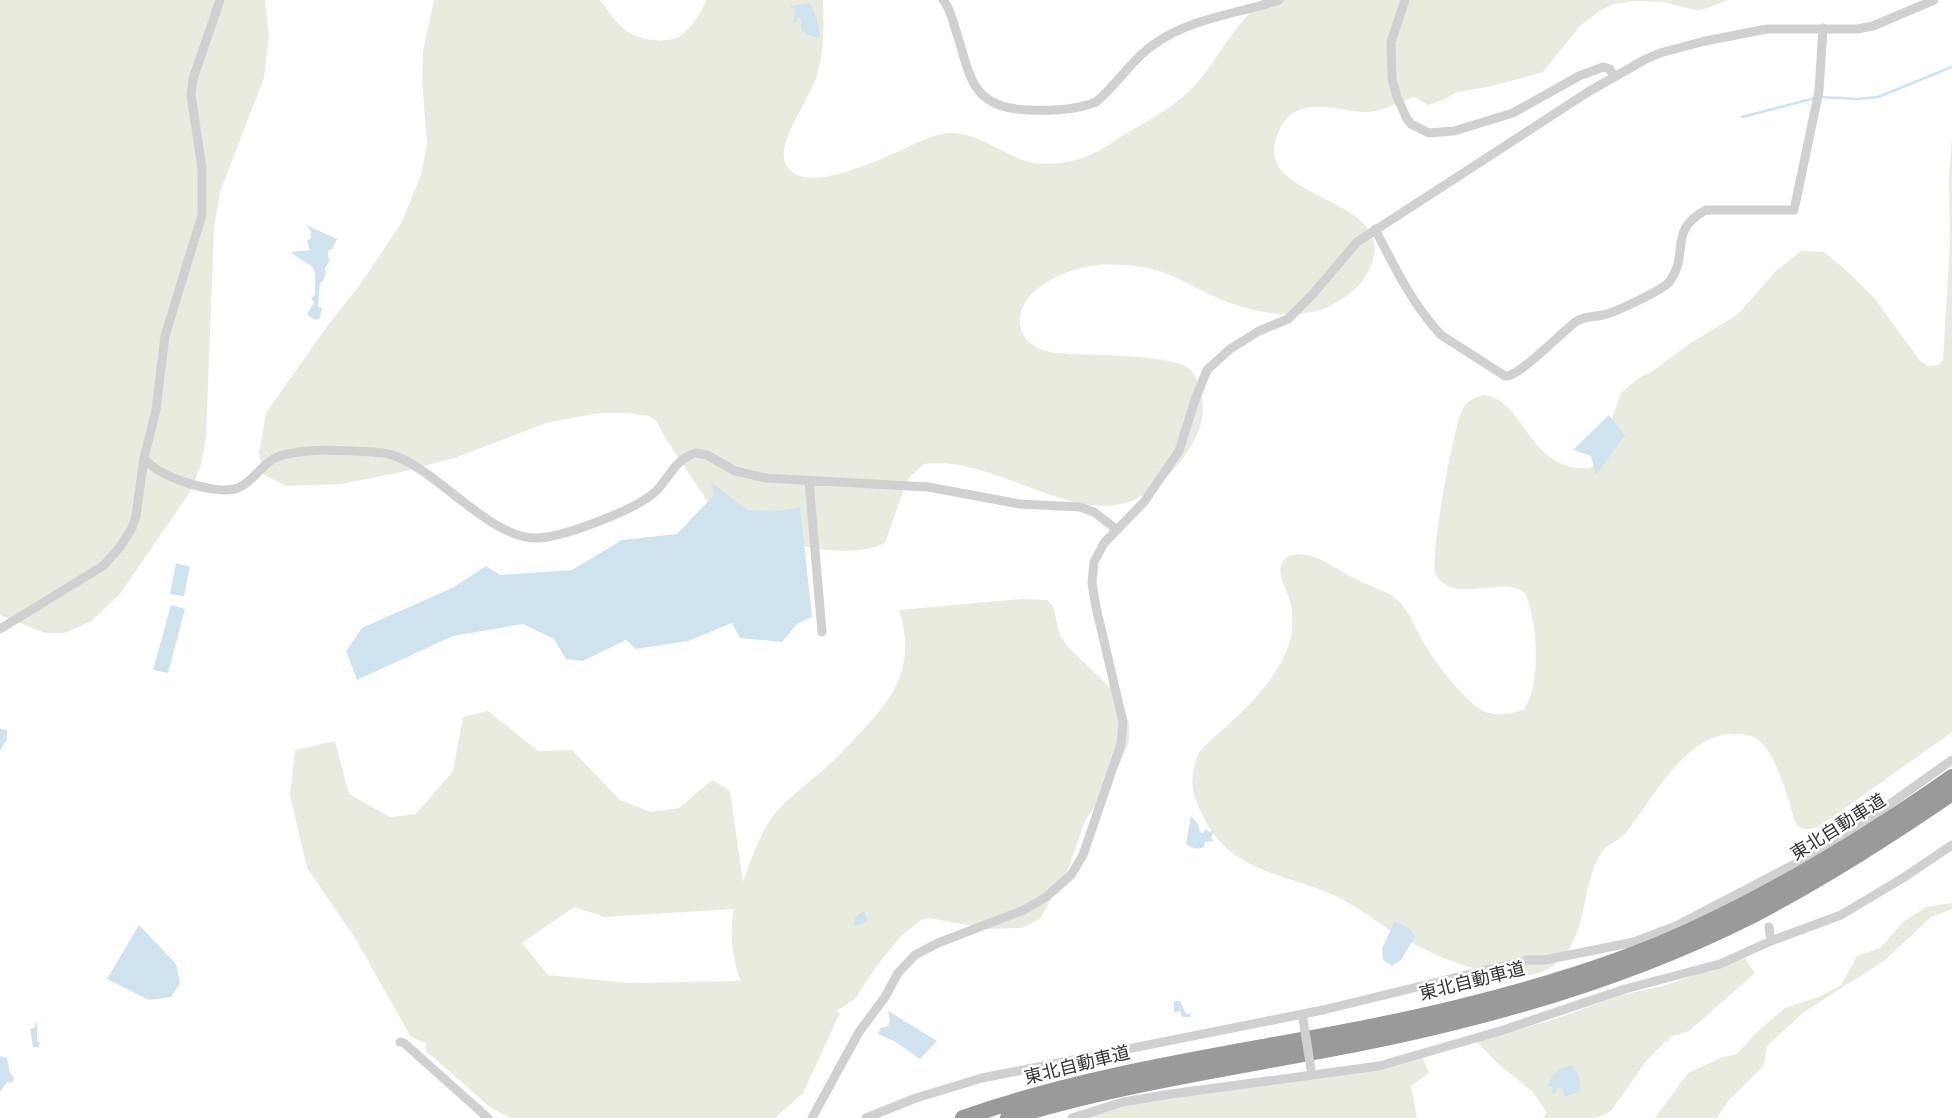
<svg xmlns="http://www.w3.org/2000/svg" width="1952" height="1118" font-family="Arial,'Noto Sans JP',sans-serif">
  <style>
    .green { fill: #e7ecdf; fill-rule: evenodd }
    .water { fill: #cfe3ee }
    .lines { fill: none; stroke-linecap: round; stroke-linejoin: round }
    .stream { stroke: #cfe3ee; stroke-width: 2.5 }
    .street { stroke: #d0d0d0; stroke-width: 9 }
    .highway { stroke: #9a9a9a; stroke-width: 16 }
    .street-bridge { stroke: #d0d0d0; stroke-width: 9 }
    .labels { text-anchor: middle; stroke-width: 5; stroke-linejoin: round; paint-order: stroke }
    .street-label { font-size: 18px; fill: #333; stroke: #fff }
  </style>
  <rect width="100%" height="100%" fill="#fff"/>
  <!-- green -->
  <path class="green" d="M0,0H265L269,35L264,78L220,192L214,228L206,437L201,465L190,492L120,594L90,622L64,633H45L0,615Z
    M434,0H600C608,10 615,22 625,30C637,40 664,44 678,37C690,30 702,13 706,0H823C824,25 824,51 817,75C811,98 777,140 785,162C802,206 905,145 934,136C968,124 995,151 1026,161C1047,167 1072,163 1092,154C1104,149 1114,141 1125,134C1151,119 1178,105 1198,82C1221,54 1235,22 1265,0H1728L1699,11L1663,2L1636,1L1614,4L1599,11L1580,26L1543,72L1488,87L1457,92L1443,100L1428,105L1414,97C1400,102 1379,113 1365,112C1342,111 1315,100 1293,113C1284,119 1279,129 1276,139C1255,205 1415,195 1365,277C1357,290 1343,299 1330,306C1293,323 1244,311 1209,294C1187,283 1167,271 1143,267C1128,265 1111,264 1097,265C1069,268 1024,286 1020,317C1019,329 1024,339 1033,345C1043,353 1059,353 1071,354C1095,355 1172,355 1188,368C1196,374 1198,382 1200,391C1208,416 1198,438 1183,458C1168,477 1152,494 1128,502C1071,523 989,454 924,464L910,477L905,486L885,543C843,564 767,538 724,526L666,439L657,422L649,416L628,413H599L546,423L455,458L397,473L341,484L286,486L264,475L259,453L266,413L328,325L359,286L402,222L421,175L427,144L422,81L423,51Z
    M1952,138V732L1820,826C1810,829 1804,832 1796,824C1788,801 1778,755 1758,740C1752,735 1744,734 1737,734C1685,731 1653,800 1624,835C1617,842 1607,844 1602,852C1578,889 1591,942 1550,968C1512,993 1422,952 1388,929C1370,917 1353,904 1333,895C1286,874 1233,872 1206,822C1196,802 1189,790 1194,768C1195,766 1197,756 1198,754C1205,744 1219,733 1229,724C1253,702 1283,671 1291,637C1293,626 1293,612 1290,601C1287,589 1274,572 1284,560C1293,549 1314,556 1324,561C1337,568 1349,576 1362,582C1372,587 1386,591 1395,598C1408,608 1414,626 1422,640C1432,658 1469,709 1489,713C1500,716 1514,713 1524,709C1542,684 1537,620 1525,593C1500,574 1455,606 1436,575C1428,563 1454,426 1462,410C1467,401 1474,397 1483,395C1525,398 1528,473 1590,468L1596,464L1621,393L1640,377L1650,373L1689,344L1737,315L1776,271L1801,251L1824,252L1846,270L1875,299L1920,361L1928,366L1938,365L1943,360L1950,244L1949,177Z
    M1022,599L1047,600L1053,606L1060,635L1069,648L1118,695L1129,723V741L1122,759L1105,792L1085,821L1068,869L1040,919L1022,928L989,929L929,918L921,920L902,935L878,964L855,999L836,1011L840,1013L803,1093L775,1118H510L490,1107L426,1051V1043L411,1037L355,938L307,868L290,795L295,750L335,741L349,794L390,817L416,814L453,771L463,717L488,711L538,751L572,750L620,800L651,812L679,808L712,780L730,791L743,882C751,859 759,836 773,816C784,801 801,789 815,777C830,765 843,751 856,737C894,699 917,665 899,610ZM574,907L605,917L734,909C729,930 732,961 741,981L629,983L548,975L522,943Z
    M1952,903V909L1931,917L1884,961L1804,1012L1767,1046L1764,1065L1729,1100L1717,1118H1655L1688,1073L1723,1057L1737,1054L1756,1033L1785,1008L1821,996L1841,985L1857,956L1880,948L1903,922L1926,907Z
    M1745,958L1755,973L1689,1031L1670,1037L1668,1043L1666,1041L1647,1060L1611,1111L1596,1118H1543L1547,1113L1533,1092L1497,1063L1476,1041L1549,1021L1621,995L1663,986Z
    M1423,1058L1429,1073L1411,1086L1417,1118H1078L1123,1104Z"/>
  <!-- water -->
  <path class="water" d="M809,3C816,11 818,25 820,35L818,38L808,35L801,30V19L798,18L795,23L792,22L795,16L794,9L790,8L791,6Z
    M306,225L337,239L332,249L328,251L329,262L325,268L326,273L323,281L320,283L318,306L322,308L320,318L316,320L307,315L314,302L311,298L315,295C316,258 315,272 291,252L310,250L307,241L311,238V231Z
    M1609,415L1625,435L1596,475L1591,456L1573,450Z
    M711,482L747,510L779,511L800,507L812,617L798,623L782,642L740,638L732,623L688,641L636,649L626,640L583,661L566,659L554,639L523,624L453,636L357,680L346,651L362,628L454,587L486,566L500,575L572,570L622,540L677,534L714,495Z
    M176,563L190,567L184,596L170,594Z
    M171,605L185,609L168,673L153,670Z
    M0,729L7,730V739L0,751Z
    M1191,816L1198,824L1200,832L1203,833L1206,829L1209,832L1214,830L1211,838L1214,841L1205,842L1204,847C1198,850 1190,848 1186,843Z
    M864,911L868,921L854,927C853,918 857,915 864,911Z
    M1394,922C1404,924 1411,928 1415,937L1401,960L1392,966L1383,960L1382,949Z
    M139,925L176,964L180,983L171,997L149,1000L107,979Z
    M1174,1001H1180L1186,1014H1190L1191,1017H1182L1180,1011L1174,1013Z
    M888,1011L937,1041L920,1059L896,1042L878,1034L880,1028L888,1026L890,1020Z
    M37,1020V1040L40,1043L39,1047H33L30,1029L34,1028Z
    M0,1056L7,1058L10,1073L14,1078L12,1083L7,1082L0,1092Z
    M1571,1065C1579,1074 1581,1080 1579,1092L1564,1097L1563,1089L1558,1088L1555,1094L1552,1093V1087L1548,1086C1553,1072 1558,1069 1571,1065Z"/>
  <g class="lines">
    <!-- stream -->
    <path class="stream" d="M1821,97L1857,99L1878,97L1952,67
      M1742,117L1815,98"/>
    <!-- street -->
    <path class="street" d="M943,0C950,8 952,19 955,28C971,75 969,108 1028,110C1050,111 1076,110 1096,102C1117,85 1131,60 1153,45C1190,18 1237,14 1279,0
      M1405,0L1391,42L1392,79L1397,97L1407,119L1411,124L1429,133L1454,131L1513,113L1579,76L1603,67L1610,69L1614,77
      M1375,229C1394,266 1412,304 1441,335L1505,376C1519,378 1562,331 1577,321C1586,316 1594,317 1603,315C1614,313 1665,289 1670,281C1690,253 1667,231 1706,210H1794L1819,91L1823,28
      M144,458C157,477 217,496 238,488C255,481 262,462 280,456C303,449 328,450 352,451C368,452 385,451 400,458C442,476 494,541 539,538C566,536 635,510 655,492C669,479 674,460 695,453L707,455L735,471L766,478L928,487L1020,504L1080,507L1094,512L1116,529
      M809,481L822,632
      M0,629L103,566L120,547L132,528L136,516L144,458L156,410L165,336L202,215V169L191,94L193,79L220,0
      M1769,927L1771,941
      M400,1042L404,1043L488,1118
      M812,1118L859,1032L885,997L898,973L915,955L938,943L1024,910L1046,897L1071,875L1083,855L1121,744L1123,722L1096,607L1092,583L1094,562L1104,543L1144,502L1179,451L1195,400L1207,370L1230,349L1259,331L1288,319L1312,295L1357,242L1588,92L1644,60L1660,53L1705,41L1767,29H1857L1873,26L1934,0
      M866,1118L916,1098L982,1078L1323,1010L1527,960H1545L1634,942L1676,926L1835,843L1952,760
      M1072,1118L1123,1102L1171,1094L1379,1066L1500,1031L1625,989L1720,964L1771,941L1841,915L1903,878L1952,845"/>
    <!-- highway -->
    <path class="highway" d="M963,1118C1124,1061 1295,1048 1460,1007C1537,988 1624,962 1696,928C1786,886 1871,834 1952,777
      M1008,1118C1157,1072 1313,1059 1463,1020C1563,995 1662,961 1753,915C1822,879 1888,837 1952,793"/>
    <!-- street-bridge -->
    <path class="street-bridge" d="M1303,1019L1311,1069"/>
  </g>
  <g class="labels">
    <!-- street labels -->
    <g class="street-label">
      <text transform="translate(1838 827) rotate(-32)" y="6">東北自動車道</text>
      <text transform="translate(1472 981) rotate(-14)" y="6">東北自動車道</text>
      <text transform="translate(1077 1065) rotate(-14)" y="6">東北自動車道</text>
    </g>
  </g>
</svg>
